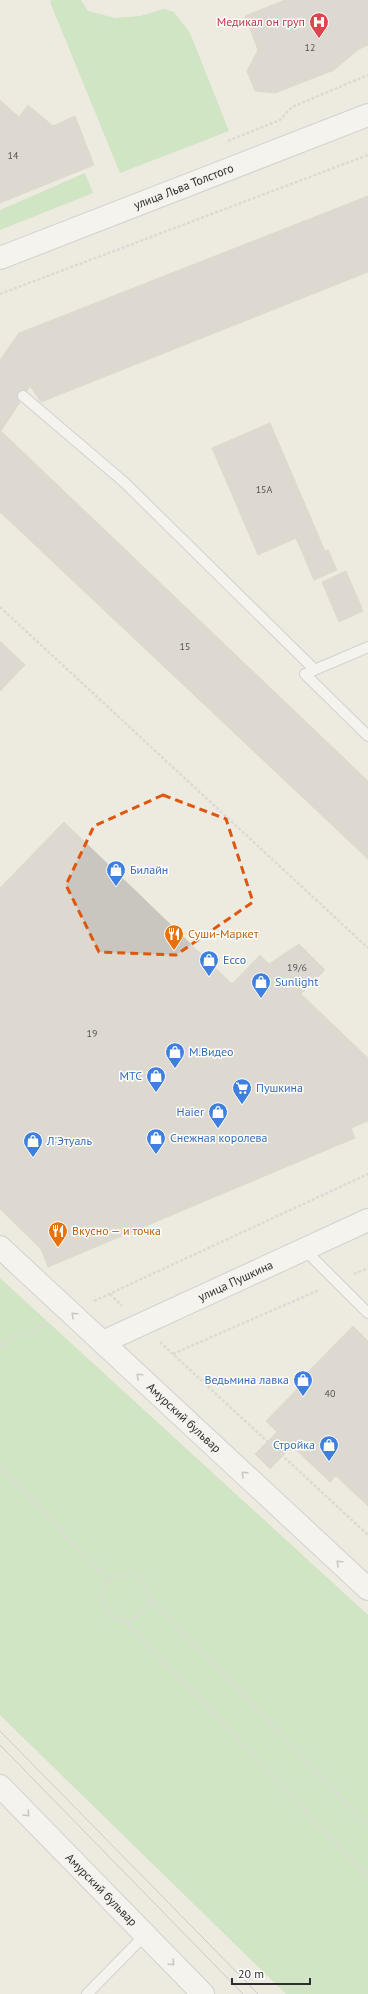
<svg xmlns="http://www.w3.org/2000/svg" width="368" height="1994" font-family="'PT Sans',sans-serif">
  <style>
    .green { fill: #addfa1 }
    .building { fill: #c9c6bf; stroke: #c9c6ba }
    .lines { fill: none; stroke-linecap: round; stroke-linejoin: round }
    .service-casing { stroke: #b4b4bf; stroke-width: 12 }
    .tertiary-casing { stroke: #b4b4bf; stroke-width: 24 }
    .path { stroke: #c8c8c8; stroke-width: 2.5; stroke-dasharray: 3 2; stroke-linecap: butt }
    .service { stroke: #fff; stroke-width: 10 }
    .tertiary { stroke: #fff; stroke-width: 22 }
    .tram { stroke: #a3a3b5; stroke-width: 1 }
    .oneway { stroke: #a0a0a0 }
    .marked { fill: none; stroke: #df570e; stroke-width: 3; stroke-dasharray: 8 5; stroke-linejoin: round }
    .labels { text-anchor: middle; stroke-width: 3; stroke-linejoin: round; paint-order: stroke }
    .number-label { font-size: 10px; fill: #545352 }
    .health-label { font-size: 12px; fill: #be3a42; stroke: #fff; text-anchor: end }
    .street-label { font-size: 12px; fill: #2d2d2d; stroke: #fff }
    .shop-label { font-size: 12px; fill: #366cbe; stroke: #fff; text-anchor: start }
    .food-label { font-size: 12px; fill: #c56008; stroke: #fff; text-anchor: start }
  </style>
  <rect width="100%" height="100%" fill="#edeae0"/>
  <!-- green -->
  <path class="green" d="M52,0H81L88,11L115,18L140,16L164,9L174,12L190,33L229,131L120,173L50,2Z
    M85,173L93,193L0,230V210Z
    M0,1278L368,1615V1994H286L0,1715Z"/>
  <!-- building -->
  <path class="building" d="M285,0H368V45L359,49L334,70L275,93L255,91L247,71L258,50L245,16Z
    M0,100L19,117L28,105L53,126L75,116L94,165L0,203Z
    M368,196V272L41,402L30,386L27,391L21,390L18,392L17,398L20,402L1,431L368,781V859L0,512V360L19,333Z
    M270,423L325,551L328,550L337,570L314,580L296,538L258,555L212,448Z
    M346,571L363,611L339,622L322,582Z
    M0,641L25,665L0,691Z
    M64,822L232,984L260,955L269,964L299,944L325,970L301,994L368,1058V1121L351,1128L355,1138L48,1267L41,1249L0,1209V888Z
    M353,1326L368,1341V1506L336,1476L330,1482L292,1446L270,1469L255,1454L277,1432L266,1421L304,1382L301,1379Z"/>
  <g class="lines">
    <defs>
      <path id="service" d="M23,396L124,482L315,670
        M368,647L305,674L368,736
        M303,1248L368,1313
        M87,1994L145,1935"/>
      <g id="tertiary">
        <path id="s1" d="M0,258L368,115"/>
        <path id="s2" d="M0,1247L368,1589"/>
        <path id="s3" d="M103,1342L368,1220"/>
        <path id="s4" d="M0,1786L203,1994"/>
      </g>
    </defs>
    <!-- service casing -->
    <use href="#service" class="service-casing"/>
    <!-- tertiary casing -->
    <use href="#tertiary" class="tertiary-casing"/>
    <!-- path -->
    <path class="path" d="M228,141L280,120L292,107L368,75
      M0,294L368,155
      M0,607L368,948
      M354,1274L368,1268
      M110,1294L122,1306
      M94,1301L368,1174
      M160,1342L368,1535
      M0,1345L46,1323
      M173,1354L319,1290
      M0,1467L109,1581
      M102 1597a23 23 0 1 1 46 0a23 23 0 1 1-46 0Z
      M149,1597L368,1826
      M125,1621L368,1876"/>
    <!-- service -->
    <use href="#service" class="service"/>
    <!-- tertiary -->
    <use href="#tertiary" class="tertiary"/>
    <!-- tram -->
    <path class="tram" d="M0,1731L258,1994
      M0,1745L243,1994"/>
  </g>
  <!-- one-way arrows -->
  <defs><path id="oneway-chevron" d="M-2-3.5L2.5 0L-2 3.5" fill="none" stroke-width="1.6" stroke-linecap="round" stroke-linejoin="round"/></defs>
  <g class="oneway">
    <use href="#oneway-chevron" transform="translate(74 1315) rotate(-137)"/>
    <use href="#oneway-chevron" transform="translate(139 1376) rotate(-137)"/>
    <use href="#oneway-chevron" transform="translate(244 1474) rotate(-137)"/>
    <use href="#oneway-chevron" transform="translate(339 1563) rotate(-137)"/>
    <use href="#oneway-chevron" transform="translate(27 1814) rotate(46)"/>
    <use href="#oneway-chevron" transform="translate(172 1963) rotate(46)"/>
  </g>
  <!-- marked area -->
  <path d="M0 0H368V1994H0ZM163,795L226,819L253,902L176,955L99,952L66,885L94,826Z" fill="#edeae0" fill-opacity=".55" fill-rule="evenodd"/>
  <path class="marked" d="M163,795L226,819L253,902L176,955L99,952L66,885L94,826Z"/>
  <!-- icons -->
  <defs>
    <symbol id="hospital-pin" viewBox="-11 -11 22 30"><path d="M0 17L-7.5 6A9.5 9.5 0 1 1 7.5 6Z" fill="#e0444e" stroke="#fff"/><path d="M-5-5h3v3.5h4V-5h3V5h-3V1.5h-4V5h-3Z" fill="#fff"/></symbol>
    <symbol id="shop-pin" viewBox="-11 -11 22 30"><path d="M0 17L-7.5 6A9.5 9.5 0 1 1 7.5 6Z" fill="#3f7fe0" stroke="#fff"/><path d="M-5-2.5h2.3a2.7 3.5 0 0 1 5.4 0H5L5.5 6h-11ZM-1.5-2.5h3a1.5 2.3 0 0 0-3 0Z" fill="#fff"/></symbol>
    <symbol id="restaurant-pin" viewBox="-11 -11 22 30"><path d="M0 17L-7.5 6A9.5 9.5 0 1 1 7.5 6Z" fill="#e8710a" stroke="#fff"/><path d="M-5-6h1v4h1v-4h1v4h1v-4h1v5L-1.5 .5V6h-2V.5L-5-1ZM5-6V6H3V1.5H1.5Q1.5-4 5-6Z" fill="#fff"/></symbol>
    <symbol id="supermarket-pin" viewBox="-11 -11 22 30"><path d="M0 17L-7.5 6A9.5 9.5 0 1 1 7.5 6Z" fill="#3f7fe0" stroke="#fff"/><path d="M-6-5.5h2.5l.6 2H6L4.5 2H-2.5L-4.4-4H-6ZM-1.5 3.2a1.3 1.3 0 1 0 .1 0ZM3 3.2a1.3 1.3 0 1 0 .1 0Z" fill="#fff"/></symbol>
  </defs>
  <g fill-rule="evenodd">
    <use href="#hospital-pin" x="308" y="11" width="22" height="30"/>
    <use href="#shop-pin" x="105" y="859" width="22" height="30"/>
    <use href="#restaurant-pin" x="163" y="923" width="22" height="30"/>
    <use href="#shop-pin" x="198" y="949" width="22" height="30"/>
    <use href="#shop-pin" x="250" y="971" width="22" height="30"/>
    <use href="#shop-pin" x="164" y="1041" width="22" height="30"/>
    <use href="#shop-pin" x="145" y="1065" width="22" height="30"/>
    <use href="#supermarket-pin" x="231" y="1077" width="22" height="30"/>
    <use href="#shop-pin" x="207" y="1101" width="22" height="30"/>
    <use href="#shop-pin" x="145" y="1127" width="22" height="30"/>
    <use href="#shop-pin" x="22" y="1130" width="22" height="30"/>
    <use href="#restaurant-pin" x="47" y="1220" width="22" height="30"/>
    <use href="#shop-pin" x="292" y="1369" width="22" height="30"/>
    <use href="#shop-pin" x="318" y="1434" width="22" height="30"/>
  </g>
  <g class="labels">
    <!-- number labels -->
    <g class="number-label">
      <text x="310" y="51">12</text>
      <text x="13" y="159">14</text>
      <text x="264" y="493">15А</text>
      <text x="185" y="650">15</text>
      <text x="297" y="971">19/6</text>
      <text x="92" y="1037">19</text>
      <text x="330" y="1397">40</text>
    </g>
    <!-- health labels -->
    <g class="health-label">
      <text x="305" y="26">Медикал он груп</text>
    </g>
    <!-- street labels -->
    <g class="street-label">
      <text dy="4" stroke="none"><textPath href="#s1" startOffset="197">улица Льва Толстого</textPath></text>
      <text dy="4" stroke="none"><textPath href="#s3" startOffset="146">улица Пушкина</textPath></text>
      <text dy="4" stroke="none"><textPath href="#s2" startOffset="251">Амурский бульвар</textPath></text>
      <text dy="4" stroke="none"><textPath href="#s4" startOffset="145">Амурский бульвар</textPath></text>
    </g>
    <!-- shop labels -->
    <g class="shop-label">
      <text x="130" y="874">Билайн</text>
      <text x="223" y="964">Ecco</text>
      <text x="275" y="986">Sunlight</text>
      <text x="189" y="1056">М.Видео</text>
      <text x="142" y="1080" text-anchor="end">МТС</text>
      <text x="256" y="1092">Пушкина</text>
      <text x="204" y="1116" text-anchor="end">Haier</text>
      <text x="170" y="1142">Снежная королева</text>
      <text x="47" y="1145">Л'Этуаль</text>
      <text x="289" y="1384" text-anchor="end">Ведьмина лавка</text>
      <text x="315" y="1449" text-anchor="end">Стройка</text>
    </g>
    <!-- food labels -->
    <g class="food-label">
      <text x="188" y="938">Суши-Маркет</text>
      <text x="72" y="1235">Вкусно — и точка</text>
    </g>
  </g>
  <!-- scale -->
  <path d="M232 1978v6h78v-6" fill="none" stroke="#2d2d2d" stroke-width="2"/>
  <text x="238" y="1978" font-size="12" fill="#2d2d2d" stroke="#ffffff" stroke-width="3" paint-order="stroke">20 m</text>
</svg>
